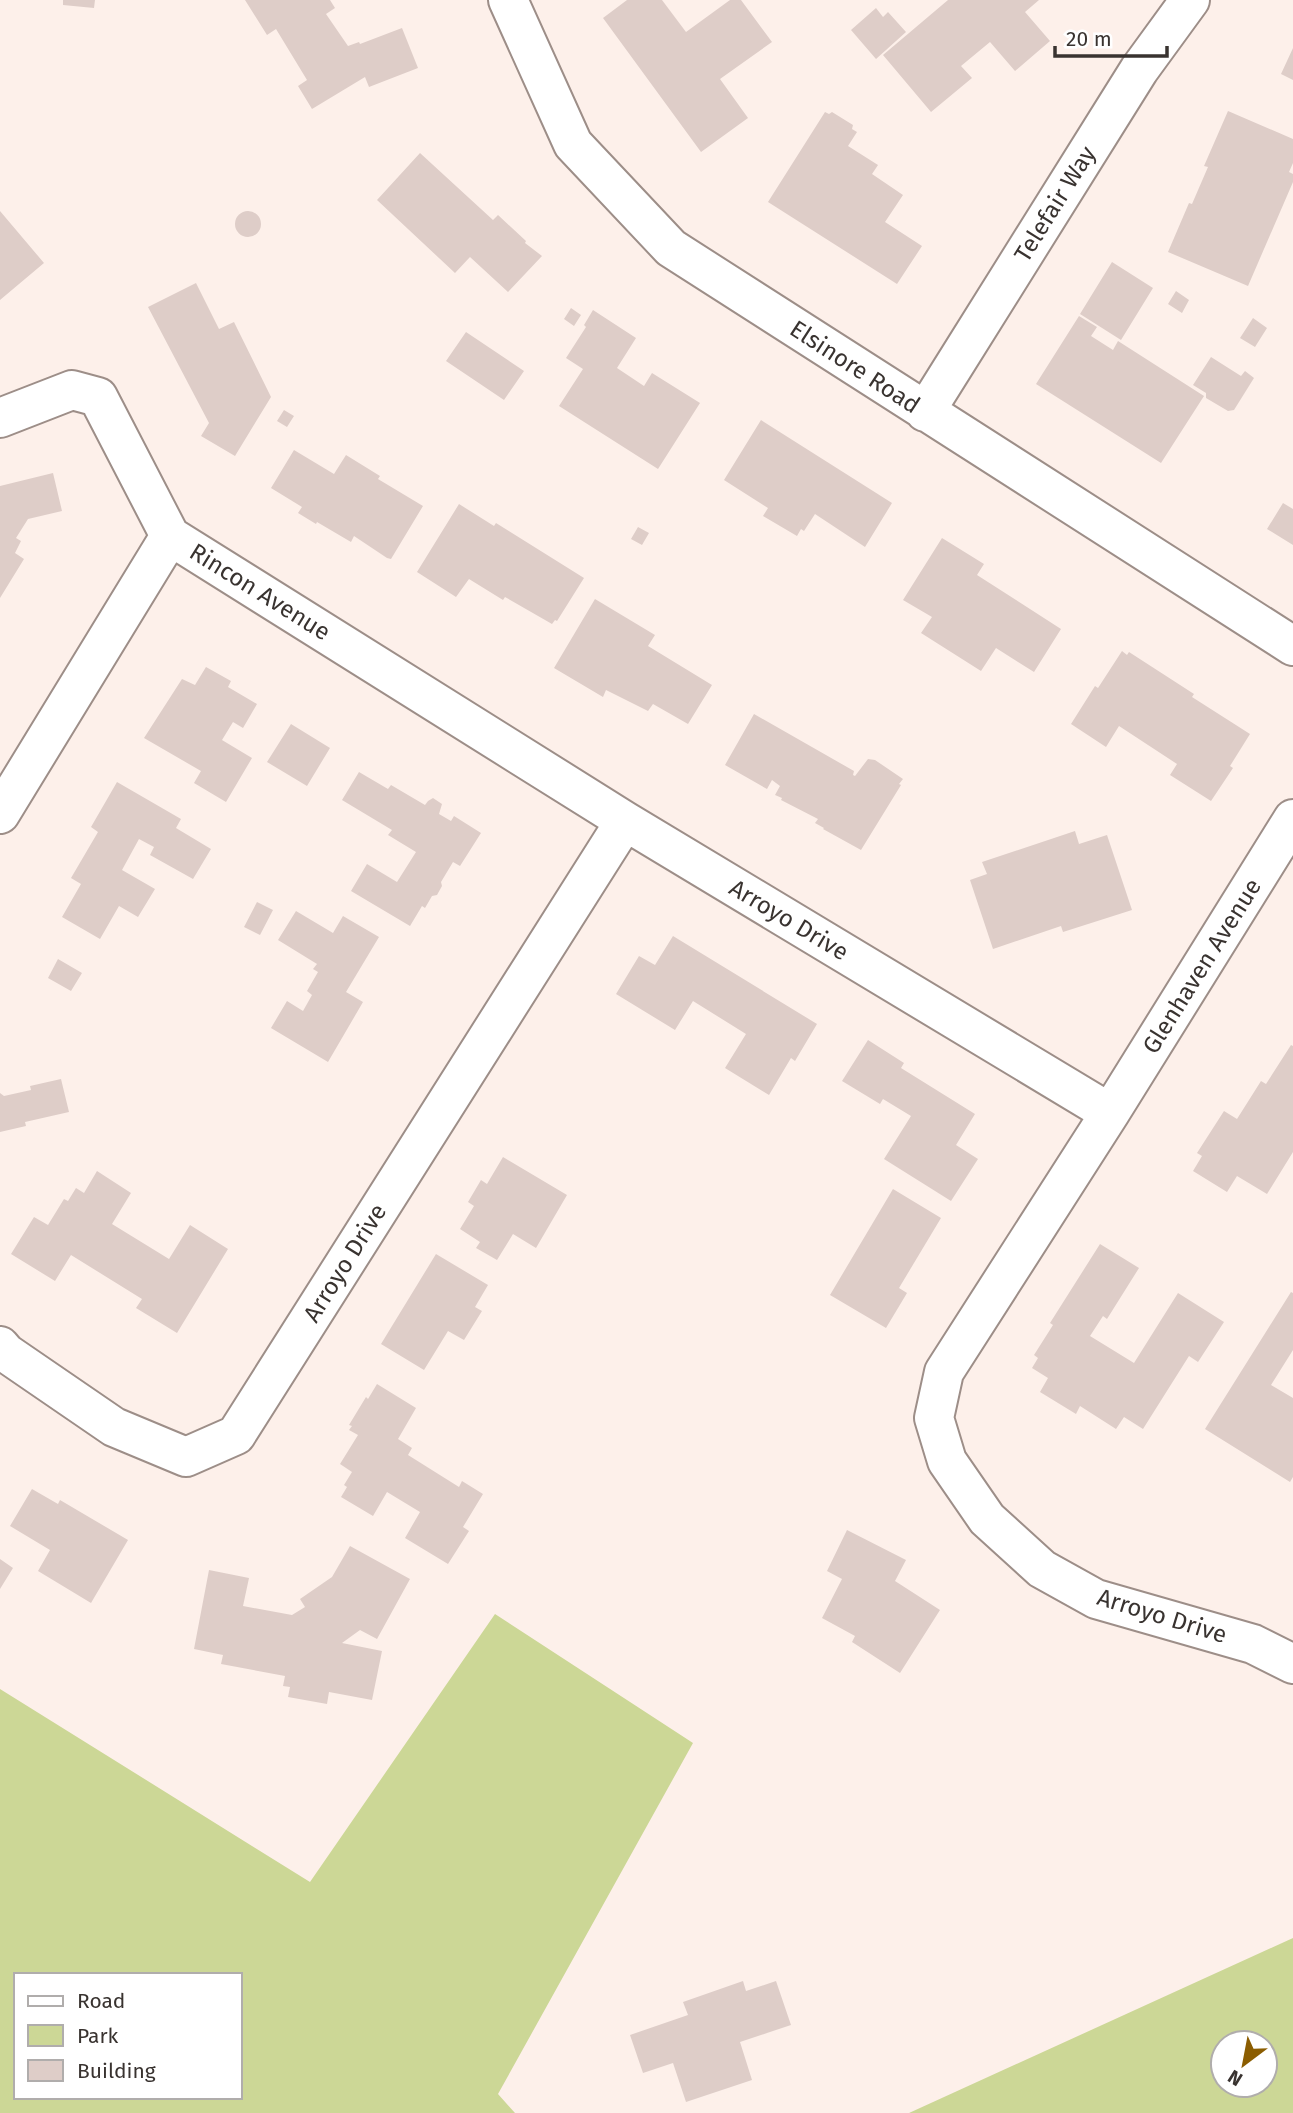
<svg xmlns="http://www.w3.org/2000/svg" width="1293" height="2113" font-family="'Fira Sans',sans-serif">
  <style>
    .green { fill: #ccd796; fill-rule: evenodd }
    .building { fill: #decdc8 }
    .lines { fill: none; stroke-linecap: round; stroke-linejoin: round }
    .minor-casing { stroke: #9d8e88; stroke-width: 42 }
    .minor { stroke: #fff; stroke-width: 38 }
    .labels { text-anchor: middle; stroke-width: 5; stroke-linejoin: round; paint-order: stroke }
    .street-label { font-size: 24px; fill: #393330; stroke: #fff }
  </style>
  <rect width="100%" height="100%" fill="#fdf0ea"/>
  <!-- green -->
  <path class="green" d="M495,1614L693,1743L498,2094L515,2113H0V1689L310,1882ZM16,1975H240V2097H16Z
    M1293,1938V2113H909ZM1223,2043H1265V2085H1223Z"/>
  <!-- building -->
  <path class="building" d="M63,0H95L94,8L63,5Z
    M245,0H330L335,8L326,14L348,46L359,42L360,44L402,28L418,68L369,87L365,77L312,109L298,86L307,80L276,29L267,35Z
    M627,0H662L686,32L730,0H741L772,42L720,79L748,118L701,152L603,18Z
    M948,0H1039L1025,12L1050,41L1015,71L990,42L961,66L972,78L931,112L883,55Z
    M876,8L883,17L888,12L906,32L876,59L851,30Z
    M1293,48V80L1281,74Z
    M1228,111L1293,139V163L1289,172L1293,174V182L1248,286L1168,252L1189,203L1192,204L1208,167L1204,166Z
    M825,112L829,114L832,112L853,125L852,129L857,132L848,146L878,165L872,174L903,195L885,222L922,246L897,284L768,202Z
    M420,153L493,220L498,215L526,241L525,243L542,256L508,292L470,257L455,273L377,200Z
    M0,211L44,263L0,300Z
    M235 224a13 13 0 1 1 26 0a13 13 0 1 1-26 0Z
    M1112,262L1153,288L1121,340L1080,314Z
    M196,283L219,329L234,322L271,397L235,456L201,436L209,423L148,307Z
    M1176,291L1189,300L1182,313L1168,304Z
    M571,308L581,315L574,326L564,319Z
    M593,310L636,338L617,368L644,386L652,373L700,403L658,469L559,406L583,369L566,358L586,327L584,325Z
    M1079,316L1097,327L1091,336L1113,350L1118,341L1204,396L1161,463L1036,384Z
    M1253,318L1267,328L1255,347L1240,338Z
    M466,332L524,371L504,400L446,361Z
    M1211,357L1241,376L1245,371L1254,378L1234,410L1228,411L1206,398V393L1193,385Z
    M284,410L294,416L287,427L277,421Z
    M761,420L892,503L865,547L815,514L804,531L801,529L797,536L763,516L768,508L724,480Z
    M294,450L334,474L346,455L380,476L378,479L423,506L391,559L387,558L354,536L351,542L317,522L316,524L298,513L302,507L271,488Z
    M53,473L62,511L28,519L16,538L21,541L15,553L24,559L0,598V486Z
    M1283,503L1293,509V545L1267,529Z
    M459,504L494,526L496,523L584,578L557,621L555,620L552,624L505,597L503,600L469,579L456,597L417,572Z
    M638,527L649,533L642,545L631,539Z
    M942,538L984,564L977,575L1061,629L1034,672L996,648L981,671L921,633L932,617L903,600Z
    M595,599L655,635L648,646L712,685L688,724L653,704L648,711L606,690L603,697L554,668Z
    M1122,651L1127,655L1129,652L1194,694L1192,697L1250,734L1230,766L1233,768L1211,801L1170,775L1177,764L1119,726L1106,747L1071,724L1095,686L1098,688Z
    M206,667L231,681L228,687L257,704L243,728L233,722L222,740L252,758L226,802L194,783L201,771L144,738L182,679L195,685Z
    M754,714L854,771L853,775L855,776L868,759L875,760L903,779L899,784L901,785L861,850L823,829L824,828L815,823L818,819L781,800L782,798L775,795L780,786L772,780L767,789L725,765Z
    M291,724L330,748L307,786L267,762Z
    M359,772L388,789L391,785L425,805L428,801L433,798L442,804L439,814L451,821L454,816L481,833L460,866L453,862L441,882L442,886L437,895L432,896L425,908L422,906L410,926L351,891L367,864L397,882L416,852L388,835L392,830L342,800Z
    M117,782L181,819L176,828L211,849L193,879L150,855L154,847L139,839L122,870L155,889L138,917L119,906L100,939L62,917L81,884L71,878L98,832L91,827Z
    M1075,831L1079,844L1107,835L1132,910L1063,932L1061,926L993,949L970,880L987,874L982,862Z
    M257,902L273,910L260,935L244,927Z
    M296,911L333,933L343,916L379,937L346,992L363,1002L328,1062L271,1028L287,1001L303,1011L312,995L307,991L318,972L313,969L317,964L278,940Z
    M673,936L817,1024L795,1061L791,1058L769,1095L725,1068L746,1034L693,1001L675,1030L616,994L639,956L655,965Z
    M58,959L82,973L71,991L48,978Z
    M868,1040L904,1063L901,1068L975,1114L956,1145L978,1159L951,1201L884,1159L911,1116L883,1099L880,1104L842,1081Z
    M1291,1045L1293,1046V1152L1267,1194L1237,1176L1227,1192L1193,1171L1202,1156L1197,1153L1224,1111L1237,1119L1261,1081L1266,1084Z
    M61,1079L69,1112L25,1122L26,1126L0,1132V1093L4,1096L31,1090L30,1086Z
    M503,1157L567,1195L536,1248L513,1234L497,1260L476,1248L480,1242L460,1229L474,1206L468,1202L481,1180L487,1184Z
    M97,1171L131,1193L112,1224L169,1259L190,1225L228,1249L177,1333L136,1308L142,1299L71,1255L55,1281L11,1254L34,1217L48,1225L64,1199L68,1201L76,1188L84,1193Z
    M893,1189L941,1218L899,1288L907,1293L886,1328L830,1295Z
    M1100,1244L1139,1268L1107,1319L1103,1316L1090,1336L1134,1363L1178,1293L1224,1322L1198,1362L1189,1356L1143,1429L1124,1417L1116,1429L1080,1406L1076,1414L1040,1392L1048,1378L1032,1368L1038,1358L1034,1355L1053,1325L1050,1323Z
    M436,1254L488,1285L475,1307L482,1311L464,1340L448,1331L424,1370L381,1344Z
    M1291,1292L1293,1293V1350L1271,1385L1293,1398V1477L1290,1482L1205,1429Z
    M377,1384L416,1408L398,1439L412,1448L408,1455L459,1487L462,1481L483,1494L463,1527L469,1531L448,1564L405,1538L420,1512L387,1492L373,1516L341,1497L347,1487L344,1485L352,1472L340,1464L358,1435L349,1430L352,1426L349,1425L366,1397L368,1399Z
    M32,1489L58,1504L60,1500L128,1540L91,1603L38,1571L50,1550L10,1526Z
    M847,1530L906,1560L895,1581L940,1610L900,1673L852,1642L855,1636L822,1618L842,1579L827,1571Z
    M350,1546L410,1579L377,1639L360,1630L342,1643L382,1651L372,1700L329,1692L327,1704L288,1697L290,1687L283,1686L285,1676L221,1664L223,1655L194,1649L209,1570L249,1578L243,1606L292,1615L305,1607L300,1599L332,1577Z
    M0,1559L13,1568L0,1589Z
    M743,1981L746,1991L776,1981L791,2025L740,2042L752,2080L686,2102L673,2063L643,2073L630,2035L688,2015L683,2002Z"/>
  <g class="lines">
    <defs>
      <path id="minor" d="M508,0L573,144L671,248L1293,646
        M925,412L1139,70L1190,0
        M0,418L72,390L98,397L170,536
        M0,814L170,536L625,821L1110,1113
        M1293,819L1110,1113L944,1372L934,1418L947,1461L987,1519L1042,1569L1096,1599L1253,1644L1293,1664
        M0,1346L6,1353L114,1427L186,1457L236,1435L625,821"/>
    </defs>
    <!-- minor casing -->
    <use href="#minor" class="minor-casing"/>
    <!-- minor -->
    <use href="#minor" class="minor"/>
  </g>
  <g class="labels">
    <!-- street labels -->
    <g class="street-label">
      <text transform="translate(1055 204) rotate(-58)" y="8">Telefair Way</text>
      <text transform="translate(855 367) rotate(33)" y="8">Elsinore Road</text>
      <text transform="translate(260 592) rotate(32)" y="8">Rincon Avenue</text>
      <text transform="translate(789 920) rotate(31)" y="8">Arroyo Drive</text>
      <text transform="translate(1202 966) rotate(-58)" y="8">Glenhaven Avenue</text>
      <text transform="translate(345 1263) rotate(-58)" y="8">Arroyo Drive</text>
      <text transform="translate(1162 1616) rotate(17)" y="8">Arroyo Drive</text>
    </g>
  </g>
  <!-- legend -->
  <rect x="14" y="1973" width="228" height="126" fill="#ffffff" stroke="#b0adac" stroke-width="2"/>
  <rect x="28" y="1996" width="35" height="10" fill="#ffffff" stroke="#b0adac" stroke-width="2"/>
  <text x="77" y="2008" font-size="21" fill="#393330">Road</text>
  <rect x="28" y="2025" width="35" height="21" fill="#ccd796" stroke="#b0adac" stroke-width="2"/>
  <text x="77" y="2043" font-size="21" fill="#393330">Park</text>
  <rect x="28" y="2060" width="35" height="21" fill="#decdc8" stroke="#b0adac" stroke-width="2"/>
  <text x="77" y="2078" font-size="21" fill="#393330">Building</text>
  <!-- north arrow -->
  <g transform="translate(1244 2064) rotate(212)"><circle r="33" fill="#ffffff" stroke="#b0adac" stroke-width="2"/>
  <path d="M0-5L12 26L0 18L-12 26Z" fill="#8b5d01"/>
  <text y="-10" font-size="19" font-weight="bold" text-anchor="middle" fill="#393330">N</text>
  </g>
  <!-- scale -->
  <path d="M1055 46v10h112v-10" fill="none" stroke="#393330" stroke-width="3.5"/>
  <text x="1066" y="46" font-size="21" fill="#393330" stroke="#ffffff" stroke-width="5" paint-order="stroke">20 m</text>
</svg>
